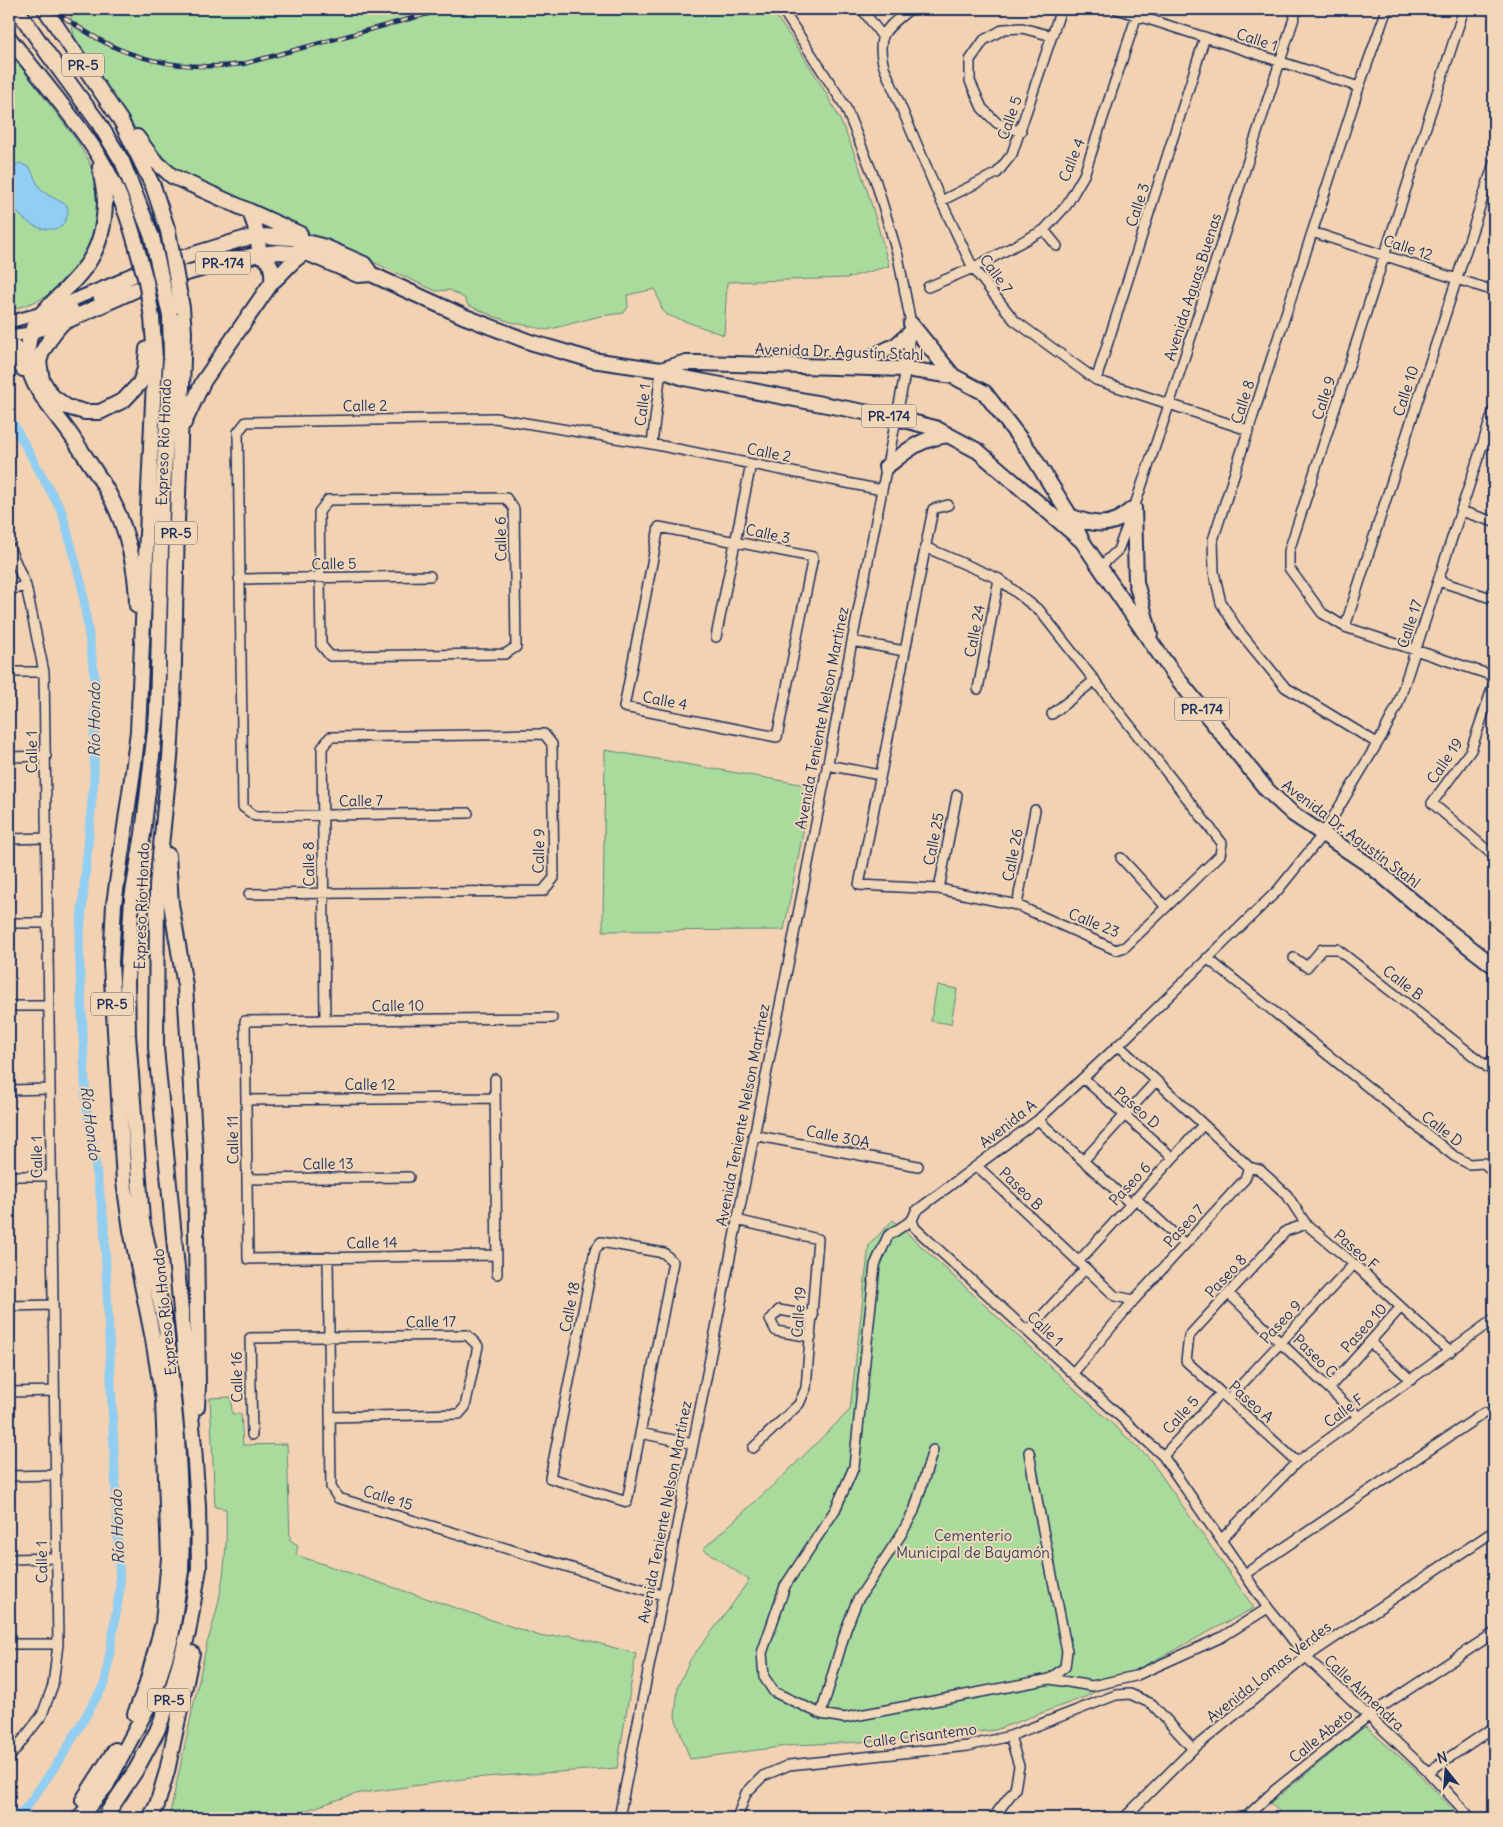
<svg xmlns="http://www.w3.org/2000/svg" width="1503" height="1827" font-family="Delius,sans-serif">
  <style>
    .green { fill: #a9db9c; stroke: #62857d }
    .water { fill: #91cef1; stroke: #628eb6 }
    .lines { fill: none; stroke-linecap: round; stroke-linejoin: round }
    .canal { stroke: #91cef1; stroke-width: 9 }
    .minor-casing { stroke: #1b2f5e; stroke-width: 12 }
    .major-casing { stroke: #1b2f5e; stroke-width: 15 }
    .highway-casing { stroke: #1b2f5e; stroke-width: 18 }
    .minor { stroke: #f1d6b8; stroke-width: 9 }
    .major { stroke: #f1d6b8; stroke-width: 11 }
    .highway { stroke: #f1d6b8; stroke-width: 14 }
    .rail-casing { stroke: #1b2f5e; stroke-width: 4.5 }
    .rail { stroke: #f1d6b8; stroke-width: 2.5; stroke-dasharray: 8; stroke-linecap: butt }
    .highway-bridge-casing { stroke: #1b2f5e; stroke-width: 18; stroke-linecap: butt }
    .highway-bridge { stroke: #f1d6b8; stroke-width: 14 }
    .labels { text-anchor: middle; stroke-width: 4; stroke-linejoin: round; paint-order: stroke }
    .shield { fill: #f1d6b8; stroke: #5b6179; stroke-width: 1 }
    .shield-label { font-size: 14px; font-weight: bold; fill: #1b2f5e }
    .street-label { font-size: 15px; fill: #1b2f5e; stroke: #f1d6b8 }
    .park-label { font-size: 15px; fill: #304967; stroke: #f1d6b8 }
    .water-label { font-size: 16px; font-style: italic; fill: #2d4774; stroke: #f1d6b8 }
  </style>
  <rect width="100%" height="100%" fill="#f2d2b2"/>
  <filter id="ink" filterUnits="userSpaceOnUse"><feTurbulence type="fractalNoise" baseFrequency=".02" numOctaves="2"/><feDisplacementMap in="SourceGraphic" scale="10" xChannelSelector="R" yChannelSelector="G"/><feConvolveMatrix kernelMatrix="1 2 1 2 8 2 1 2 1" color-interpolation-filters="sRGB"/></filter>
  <g filter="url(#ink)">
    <!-- green -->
    <path class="green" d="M70,9H771C793,40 815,72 833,106C859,155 874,212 889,266L847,278L727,282L724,335L667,315L662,309L655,289L627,295L628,307L624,313L600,316L547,330L511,322L493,316L468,305L464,298L450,290L436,291L175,171L151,151L75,40L72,27Z
      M9,51L75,138L89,161L95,182L97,210L90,248L61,285L42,299L9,311Z
      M605,750L812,786L784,930L603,931Z
      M937,985L957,989L951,1024L931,1021Z
      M893,1220L1149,1458L1254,1608L1085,1697L995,1730L903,1740L795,1745L690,1759L675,1717L678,1686L690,1660L729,1609L749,1580L703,1549L782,1477L850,1410L869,1245Z
      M231,1397L232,1414H241L243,1445L287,1444L290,1540L298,1545L296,1555L543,1637L570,1635L636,1654L617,1768L470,1778L355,1794L283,1818H169L207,1643C222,1600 228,1554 226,1509L215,1507L210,1398Z
      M1366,1727L1415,1770L1461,1818H1287L1270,1803L1363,1728Z"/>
    <!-- water -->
    <path class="water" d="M20,163L30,168L40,189L48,195L67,205C70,214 65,223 59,228C37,234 20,218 9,202V168Z"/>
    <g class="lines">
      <!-- canal -->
      <path class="canal" d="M9,416L62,512L82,586L95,679L94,778L79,944L86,1102L104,1221L120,1588L105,1683L63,1755L26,1808L14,1818"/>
      <defs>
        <path id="minor" d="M862,9L882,36
          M910,9C886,29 875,34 884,67L941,201L973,268L1014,320L1096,380L1248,430
          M1117,9L1359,87
          M1464,9L1289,551V568L1322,613L1345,627L1494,676
          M1021,132L997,123L982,108L970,81V60L984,40L1004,29L1022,28L1052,36
          M941,201L997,173L1012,154L1061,9
          M1044,230L1057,246
          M1312,232L1494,291
          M928,287L973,268L1044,230L1066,206L1084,175L1137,15
          M1096,380L1205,37
          M1484,442L1494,445
          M652,444L661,370
          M506,498L514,509L516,647L505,654L330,656L321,645L319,512L328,500Z
          M1461,511L1494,522
          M659,527L813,557L777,737L624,707Z
          M9,547L26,586L44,672L58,1644L53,1685L42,1715L9,1758
          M925,547L999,579L1040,611L1222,843L1220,855L1125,947L1116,950L1017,905L939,889L859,885L933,509L948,505
          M1100,567L1118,550L1134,508L1169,405L1297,9
          M239,579L430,576
          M1439,581L1494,599
          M9,590L26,586
          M1345,627L1494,163
          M716,637L751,464
          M852,641L904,651
          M9,672H44
          M1494,683L1471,750L1432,803L1494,856
          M978,689L999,579
          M1052,714L1095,680
          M1377,743L1285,687L1238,630L1221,603L1214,572L1213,540L1359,87L1387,9
          M9,757L46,756
          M827,765L880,775
          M468,813L255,816L243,807L238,432L246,422L495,418L652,444L882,490
          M9,839L47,838
          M1121,858L1166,907
          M939,889L957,795
          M249,894L543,891L554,878L552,744L544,734L330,737L322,748L325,1020
          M1017,905L1035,810
          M9,923H48
          M1207,958L1454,1156L1469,1164L1484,1163L1494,1173
          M1294,958L1307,967L1322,949H1337L1494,1072
          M9,1006H49
          M1118,1045L1249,1167L1260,1170L1287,1195L1306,1224L1354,1264L1450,1352
          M1487,1067L1494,1057
          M1083,1078L1173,1158
          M495,1079L497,1274
          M9,1090L50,1089
          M246,1100L495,1098
          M1038,1120L1131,1204
          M753,1135L918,1166
          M1083,1161L1156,1081
          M977,1166L1115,1296L1134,1300
          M9,1176H51
          M247,1179L409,1177
          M1135,1198L1185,1244
          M736,1220L818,1239L806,1388L799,1404L753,1448
          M912,1220L888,1236L875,1265L854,1467L835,1510L785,1586L762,1653L764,1677L774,1692L821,1714L844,1718L1050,1679L1092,1686L1135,1676L1222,1637L1268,1608
          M912,1220L916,1211L1038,1120L1127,1037L1278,890L1323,834L1383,734L1398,704L1494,409
          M912,1220L915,1228L1163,1456L1268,1608L1306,1657L1428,1772L1471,1818
          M601,1242L664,1253L673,1262L627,1502L550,1478L595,1250Z
          M497,1255L248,1259L245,1021L552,1018
          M328,1257L331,1487L338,1498L662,1595
          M1078,1262L1203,1125
          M1229,1294L1359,1417
          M9,1306L53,1305
          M1028,1331L1085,1269
          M811,1337L776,1331L770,1320L779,1310L813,1316
          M1370,1342L1411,1380
          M1073,1373L1134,1300L1245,1179L1249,1167
          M1329,1388L1400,1308
          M9,1392L54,1391
          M1228,1399L1354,1264
          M640,1433L693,1444
          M252,1435L250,1338L467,1335L478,1346L465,1407L459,1414L330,1417
          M1029,1452L1038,1505L1067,1651L1065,1667L1050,1679
          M1163,1456L1221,1393
          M1297,1462L1186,1361L1189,1336L1286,1231L1306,1224
          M9,1476L55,1475
          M1221,1540L1297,1462L1494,1319
          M9,1559L56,1558
          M1245,1574L1484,1413
          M9,1644H58
          M821,1714L846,1629L857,1601L902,1533L914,1511L933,1450
          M1428,1772L1494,1727
          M586,1818L619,1817
          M619,1818L906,369L911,324L898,256L876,182L845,106L782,9
          M737,1818L746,1793L763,1776L789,1765L968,1746L1010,1736L1116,1695L1130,1694L1152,1704L1193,1749
          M993,1818L1015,1789L1019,1766L1010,1736
          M1124,1818L1193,1749L1306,1657L1494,1531
          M1245,1818L1275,1790L1368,1716L1494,1633"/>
        <path id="major" d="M9,322L42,313L126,278
          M9,336L31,333L62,323"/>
        <path id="highway" d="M17,9L48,54L98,122L122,161L152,237
          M45,9L121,121L153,186L168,231
          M9,38C37,74 67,109 93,147C112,175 126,209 135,241
          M137,137L154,160L172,176L300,234
          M250,212L255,226L260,254C271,262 273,268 272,282
          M101,298L117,289L126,278L152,267L243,239L262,236L292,238L325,247L364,264L371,274
          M72,311C64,314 39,320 34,327C31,331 30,337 29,341C20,382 53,408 73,438C85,457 99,475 110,496C127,528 137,570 137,606
          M42,313C78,276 104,259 105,202C105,190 101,179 100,167
          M911,324L953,376
          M9,342L16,349L23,369
          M147,349L145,369L140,383L124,400L100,412H85L67,407L52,396L42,380L39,362L42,352L53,334L62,323L135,290L169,278L229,261L260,254L279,252L309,254L358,275L371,274L463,316L530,342L592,360L661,370L684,378L896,418L935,428L978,451L1082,541
          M855,365L896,345L910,333
          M661,370L683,363H699L906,369L953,376L985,393L1031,453L1070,516L1082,541L1153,645L1173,673L1267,790L1293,814L1372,867L1441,925L1494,966
          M184,423L203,382L272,282C284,273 290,261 303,254
          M886,467C908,450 919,439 948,435
          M1134,508L1136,582L1150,634
          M1070,516C1084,522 1102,527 1117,520C1123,517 1129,511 1134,508
          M168,855L171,904L185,986L195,1153L198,1386L197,1407
          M135,1714L146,1686L163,1623L169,1558L163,1400L153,1339L131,1230L124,1182L111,963L114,904L133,771L138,731L155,358L152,318
          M83,1800L115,1750
          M79,1818L106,1786L154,1695L171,1638L181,1571L182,1531L177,1438L166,1328L142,1220L128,1035L127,980L132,898L143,834L157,713L162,507L171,355L170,316
          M104,1818L136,1770L157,1731L169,1701L188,1633L199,1568L198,1506L194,1447L156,1048L157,885L170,758L173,707L177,522L184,332L182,308
          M150,1818L157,1805L167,1771L192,1653"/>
      </defs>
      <!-- minor casing -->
      <use href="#minor" class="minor-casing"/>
      <!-- major casing -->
      <use href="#major" class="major-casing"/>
      <!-- highway casing -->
      <use href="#highway" class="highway-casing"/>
      <!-- minor -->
      <use href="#minor" class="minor"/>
      <!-- major -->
      <use href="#major" class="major"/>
      <!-- highway -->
      <use href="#highway" class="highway"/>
      <defs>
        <path id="rail" d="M51,9C68,20 85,32 104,42C148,65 194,70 243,64L446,9"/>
      </defs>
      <!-- rail casing -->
      <use href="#rail" class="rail-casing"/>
      <!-- rail -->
      <use href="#rail" class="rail"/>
      <defs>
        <path id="highway-bridge" d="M168,231L182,308
          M152,237L170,316
          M135,241L146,281L152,318"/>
      </defs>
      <!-- highway-bridge casing -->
      <use href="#highway-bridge" class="highway-bridge-casing"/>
      <!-- highway-bridge -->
      <use href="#highway-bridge" class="highway-bridge"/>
    </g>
  </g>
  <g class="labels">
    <!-- shield labels -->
    <g class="shield">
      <rect x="62" y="53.5" width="42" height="23" rx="4"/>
      <rect x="195.5" y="251.5" width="55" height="23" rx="4"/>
      <rect x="861.5" y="404.5" width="55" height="23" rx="4"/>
      <rect x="155" y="521.5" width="42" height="23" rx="4"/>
      <rect x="1174.5" y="697.5" width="55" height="23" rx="4"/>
      <rect x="91" y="992.5" width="42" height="23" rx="4"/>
      <rect x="148" y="1688.5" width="42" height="23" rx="4"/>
    </g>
    <g class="shield-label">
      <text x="83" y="70">PR-5</text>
      <text x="223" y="268">PR-174</text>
      <text x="889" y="421">PR-174</text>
      <text x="176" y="538">PR-5</text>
      <text x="1202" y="714">PR-174</text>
      <text x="112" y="1009">PR-5</text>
      <text x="169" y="1705">PR-5</text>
    </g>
    <!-- street labels -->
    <g class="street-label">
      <text transform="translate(1257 40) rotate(18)" y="5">Calle 1</text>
      <text transform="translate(1010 118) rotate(-71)" y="5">Calle 5</text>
      <text transform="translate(1072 160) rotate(-68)" y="5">Calle 4</text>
      <text transform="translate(1138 205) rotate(-72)" y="5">Calle 3</text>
      <text transform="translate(1408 248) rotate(18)" y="5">Calle 12</text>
      <text transform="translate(996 274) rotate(54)" y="5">Calle 7</text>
      <text transform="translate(1193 287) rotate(-72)" y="5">Avenida Aguas Buenas</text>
      <text transform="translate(839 352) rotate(2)" y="5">Avenida Dr. Agustín Stahl</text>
      <text transform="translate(1406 391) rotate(-72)" y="5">Calle 10</text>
      <text transform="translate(1324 398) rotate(-72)" y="5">Calle 9</text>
      <text transform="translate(1243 402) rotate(-72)" y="5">Calle 8</text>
      <text transform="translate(643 405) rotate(-83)" y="5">Calle 1</text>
      <text transform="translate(365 406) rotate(-1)" y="5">Calle 2</text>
      <text transform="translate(164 442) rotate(-88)" y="5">Expreso Río Hondo</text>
      <text transform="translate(769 453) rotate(11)" y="5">Calle 2</text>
      <text transform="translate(768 534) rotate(12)" y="5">Calle 3</text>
      <text transform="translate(501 539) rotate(-91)" y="5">Calle 6</text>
      <text transform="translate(334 564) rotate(-1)" y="5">Calle 5</text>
      <text transform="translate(1410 624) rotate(-72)" y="5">Calle 17</text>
      <text transform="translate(975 631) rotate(-79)" y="5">Calle 24</text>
      <text transform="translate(665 701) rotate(11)" y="5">Calle 4</text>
      <text transform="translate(822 718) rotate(-79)" y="5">Avenida Teniente Nelson Martínez</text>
      <text transform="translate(32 752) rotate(-91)" y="5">Calle 1</text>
      <text transform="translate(1445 761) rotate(-56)" y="5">Calle 19</text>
      <text transform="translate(361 801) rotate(-1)" y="5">Calle 7</text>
      <text transform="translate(1351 834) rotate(37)" y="5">Avenida Dr. Agustín Stahl</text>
      <text transform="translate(934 839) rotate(-79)" y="5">Calle 25</text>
      <text transform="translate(539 851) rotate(-89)" y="5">Calle 9</text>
      <text transform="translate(1013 855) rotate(-79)" y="5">Calle 26</text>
      <text transform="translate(309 864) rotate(-91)" y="5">Calle 8</text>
      <text transform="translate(142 906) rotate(-88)" y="5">Expreso Río Hondo</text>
      <text transform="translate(1094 923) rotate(22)" y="5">Calle 23</text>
      <text transform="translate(1403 983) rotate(38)" y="5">Calle B</text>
      <text transform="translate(398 1006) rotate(-1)" y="5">Calle 10</text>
      <text x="370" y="1090">Calle 12</text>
      <text transform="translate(1137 1108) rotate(41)" y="5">Paseo D</text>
      <text transform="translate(743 1115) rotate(-79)" y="5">Avenida Teniente Nelson Martínez</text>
      <text transform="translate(1008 1124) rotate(-38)" y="5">Avenida A</text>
      <text transform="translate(1442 1129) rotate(38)" y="5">Calle D</text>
      <text transform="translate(838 1137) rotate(11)" y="5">Calle 30A</text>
      <text transform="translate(233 1140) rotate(-91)" y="5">Calle 11</text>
      <text transform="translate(37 1157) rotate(-91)" y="5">Calle 1</text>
      <text transform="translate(328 1164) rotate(-1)" y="5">Calle 13</text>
      <text transform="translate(1130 1184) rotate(-47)" y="5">Paseo 6</text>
      <text transform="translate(1021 1189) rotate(44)" y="5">Paseo B</text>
      <text transform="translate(1184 1226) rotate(-48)" y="5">Paseo 7</text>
      <text transform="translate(372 1243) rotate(-1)" y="5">Calle 14</text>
      <text transform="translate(1356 1250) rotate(41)" y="5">Paseo F</text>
      <text transform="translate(1226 1276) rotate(-47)" y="5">Paseo 8</text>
      <text transform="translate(570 1307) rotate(-79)" y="5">Calle 18</text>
      <text transform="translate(165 1312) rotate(-96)" y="5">Expreso Río Hondo</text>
      <text transform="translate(799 1312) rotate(-86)" y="5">Calle 19</text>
      <text transform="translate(431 1322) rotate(-1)" y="5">Calle 17</text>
      <text transform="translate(1281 1322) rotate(-47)" y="5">Paseo 9</text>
      <text transform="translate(1364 1328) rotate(-48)" y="5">Paseo 10</text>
      <text transform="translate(1045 1329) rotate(43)" y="5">Calle 1</text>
      <text transform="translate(1315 1356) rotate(44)" y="5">Paseo C</text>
      <text transform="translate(237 1377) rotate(-91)" y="5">Calle 16</text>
      <text transform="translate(1251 1402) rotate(42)" y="5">Paseo A</text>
      <text transform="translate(1344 1411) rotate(-36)" y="5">Calle F</text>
      <text transform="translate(1181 1415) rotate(-48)" y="5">Calle 5</text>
      <text transform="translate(388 1498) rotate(17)" y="5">Calle 15</text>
      <text transform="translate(665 1512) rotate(-79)" y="5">Avenida Teniente Nelson Martínez</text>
      <text transform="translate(42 1562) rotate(-91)" y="5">Calle 1</text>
      <text transform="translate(1269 1672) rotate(-38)" y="5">Avenida Lomas Verdes</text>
      <text transform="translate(1364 1693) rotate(43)" y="5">Calle Almendra</text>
      <text transform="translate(920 1736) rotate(-7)" y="5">Calle Crisantemo</text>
      <text transform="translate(1321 1736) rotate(-39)" y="5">Calle Abeto</text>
    </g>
    <!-- park labels -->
    <g class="park-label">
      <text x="973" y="1541">Cementerio<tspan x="973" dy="17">Municipal de Bayamón</tspan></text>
    </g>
    <!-- water labels -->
    <g class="water-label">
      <text transform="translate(94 720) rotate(-90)" y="6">Río Hondo</text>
      <text transform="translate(91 1123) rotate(83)" y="6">Río Hondo</text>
      <text transform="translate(117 1527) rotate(-92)" y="6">Río Hondo</text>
    </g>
  </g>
  <!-- margin -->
  <rect width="1503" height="1827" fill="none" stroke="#f1d6b8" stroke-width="30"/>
  <rect x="15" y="15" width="1473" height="1797" fill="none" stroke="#1b2f5e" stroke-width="2" filter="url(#ink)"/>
  <!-- north arrow -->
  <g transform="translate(1446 1770) rotate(343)" stroke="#f1d6b8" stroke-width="4" paint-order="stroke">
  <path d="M0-4L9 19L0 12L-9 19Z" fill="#1b2f5e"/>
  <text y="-8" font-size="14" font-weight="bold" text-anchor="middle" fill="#1b2f5e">N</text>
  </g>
</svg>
